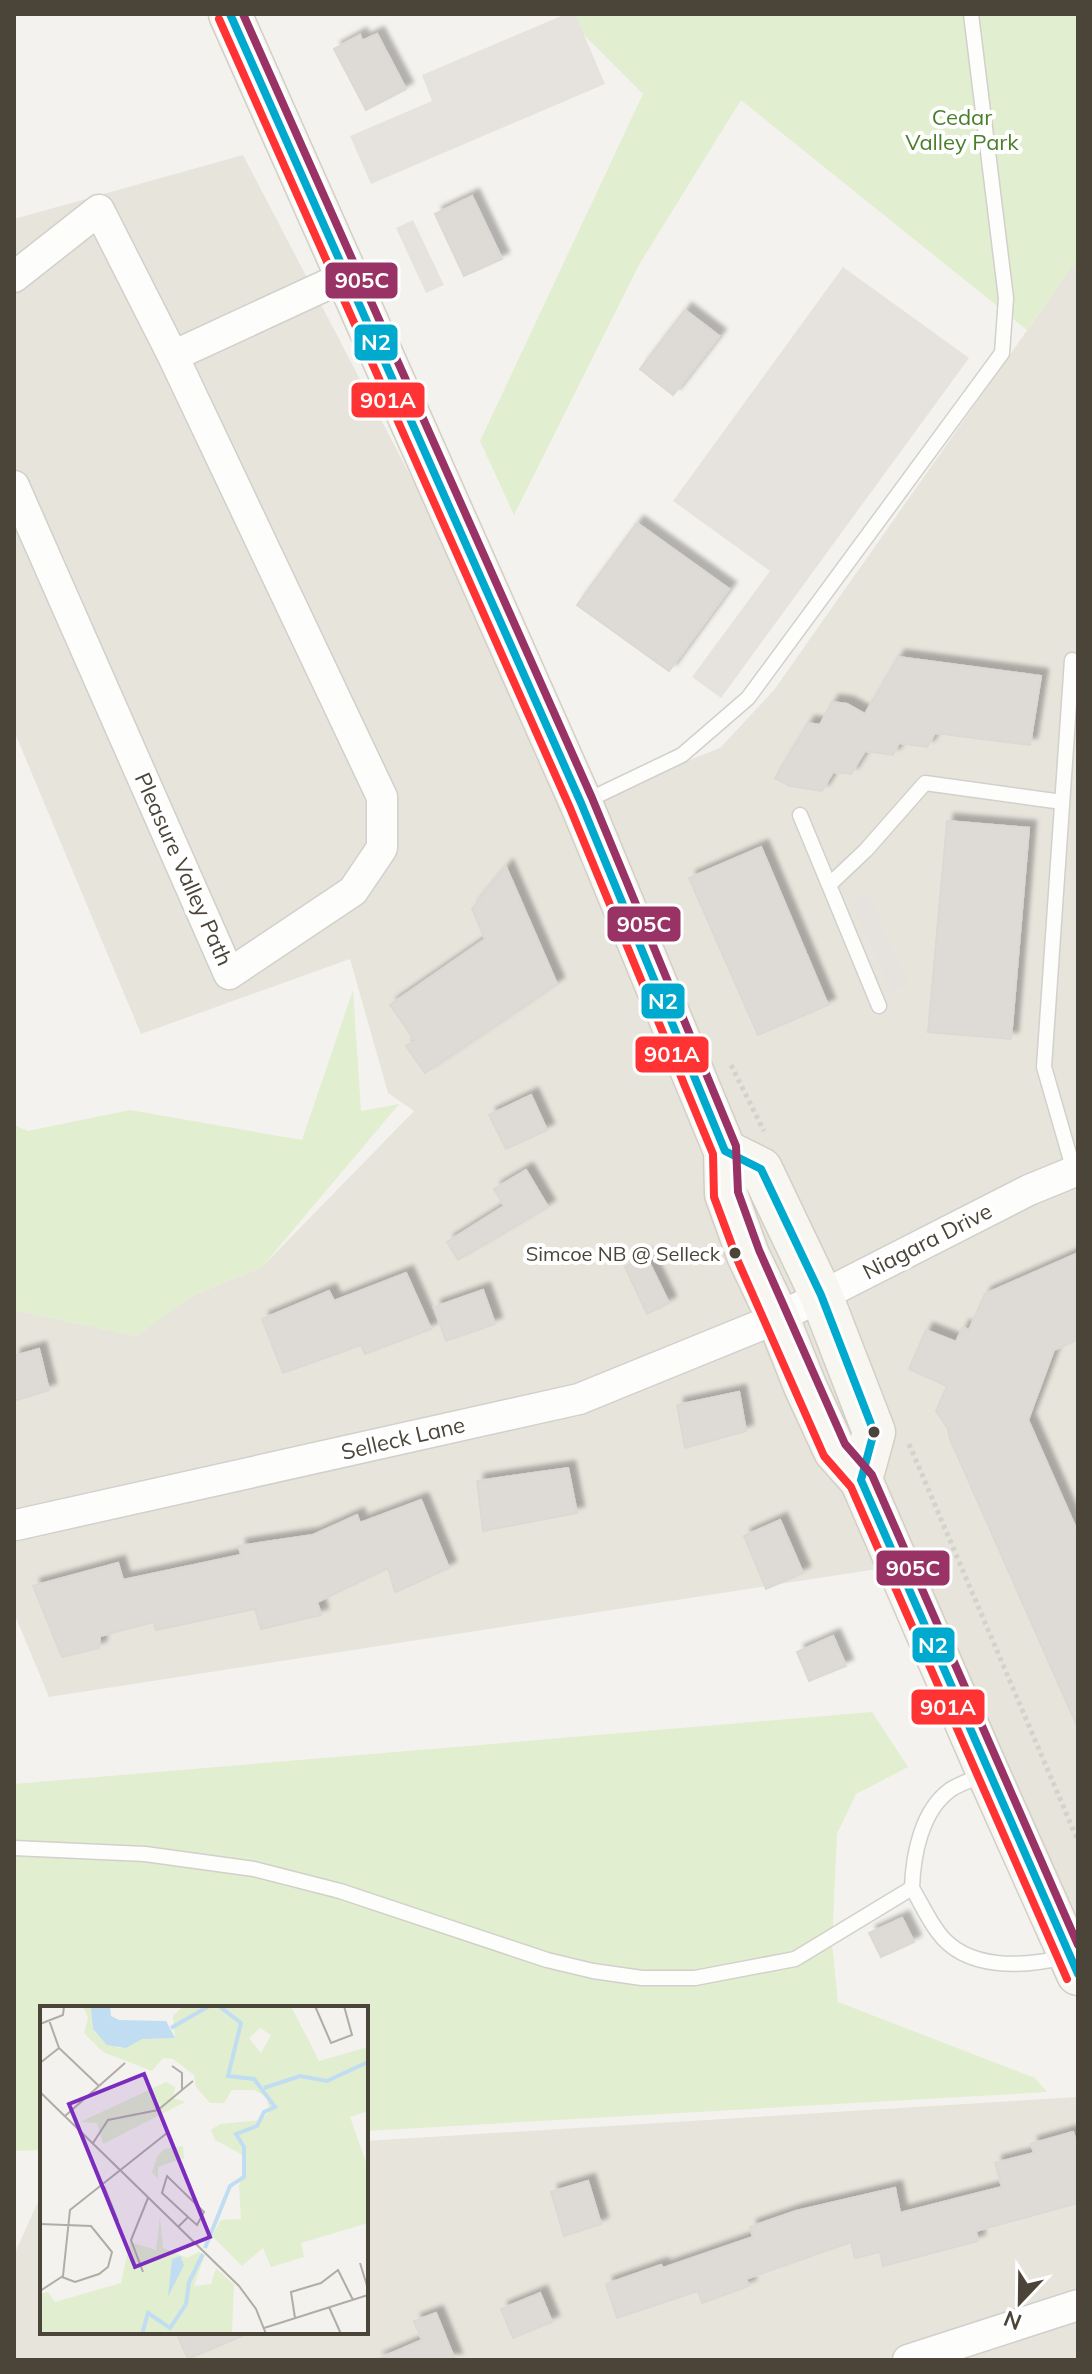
<svg xmlns="http://www.w3.org/2000/svg" width="1092" height="2374" font-family="Mulish,sans-serif">
  <style>
    .residential { fill: #e7e4dc }
    .green { fill: #e1eecf }
    .parking { fill: #e6e3df }
    .building { fill: #dedbd6; stroke: #dcd9d4; stroke-width: 2; filter: url(#shadow) }
    .lines { fill: none; stroke-linecap: round; stroke-linejoin: round }
    .lane-casing { stroke: #d2d0cb; stroke-width: 17 }
    .street-casing { stroke: #d2d0cb; stroke-width: 33 }
    .secondary-casing { stroke: #d3cfc5; stroke-width: 45 }
    .path { stroke: #d3d2cc; stroke-width: 5; stroke-dasharray: 4 4; stroke-linecap: butt }
    .lane { stroke: #fdfdfc; stroke-width: 14 }
    .street { stroke: #fdfdfc; stroke-width: 30 }
    .secondary { stroke: #f7f6f1; stroke-width: 42 }
    .bus-1-casing { stroke: #fff; stroke-width: 14 }
    .bus-2-casing { stroke: #fff; stroke-width: 14 }
    .bus-3-casing { stroke: #fff; stroke-width: 14 }
    .bus-1 { stroke: #00a9ce; stroke-width: 8 }
    .bus-2 { stroke: #f33; stroke-width: 8 }
    .bus-3 { stroke: #936; stroke-width: 8 }
    .bus-dot { fill: #4b4439; stroke: #fff; stroke-width: 3 }
    .labels { text-anchor: middle; stroke-width: 8; stroke-linejoin: round; paint-order: stroke }
    .bus-label { font-size: 20px; fill: #4b4439; stroke: #fff; text-anchor: end }
    .park-label { font-size: 22px; fill: #4a7f2a; stroke: #fff }
    .street-label { font-size: 22px; fill: #4b4439; stroke: #fff }
    .inset-river { fill: none; stroke: #c0ddf1; stroke-width: 4 }
    .inset-road { fill: none; stroke: #b0aca6; stroke-width: 2 }
    .view { fill: #7b2cbf; fill-opacity: 0.15; stroke: #7b2cbf; stroke-width: 4 }
    .inset-edge { fill: none; stroke: #4b4439; stroke-width: 4 }
    .line-badge { stroke: #fff; stroke-width: 3 }
    .badge-label { font-size: 22px; text-anchor: middle; font-weight: bold; fill: #fff }
  </style>
  <defs>
    <filter id="shadow"><feDropShadow dx="7" dy="-7" stdDeviation="2" flood-color="#0004"/></filter>
  </defs>
  <rect width="100%" height="100%" fill="#f4f2ee"/>
  <!-- residential -->
  <path class="residential" d="M243,155L581,803L720,748L774,690L1078,258V1968L897,1566L49,1697L14,1613V1310L136,1336L192,1296L262,1267L414,1111L388,1093L350,959L141,1034L14,731V219Z
    M1078,2097V2360H14V2255L42,2193V2332H366V2141Z"/>
  <!-- green -->
  <path class="green" d="M563,14H1078V258L1027,330L741,100L640,263L514,515L480,441L643,94Z
    M353,990L361,1111L399,1104L262,1267L192,1296L136,1336L14,1310V1125L28,1131L130,1110L302,1140Z
    M872,1712L908,1767L856,1794L837,1834L832,1944L838,2002L1035,2078L1047,2092L366,2131V2008H42V2150L14,2151V1784Z"/>
  <!-- parking -->
  <path class="parking" d="M566,14H575L605,84L371,184L350,136L432,101L422,75Z
    M413,220L444,285L426,293L396,228Z
    M843,267L969,358L721,698L692,677L770,571L673,501Z
    M868,893L908,984L891,992L851,901Z"/>
  <!-- building -->
  <path class="building" d="M377,34L406,89L366,110L334,49L360,35L362,41Z
    M472,196L502,259L464,276L435,214Z
    M685,310L719,336L673,395L640,369Z
    M637,523L729,589L669,671L577,605Z
    M898,657L1041,676L1030,745L935,733L927,747L899,743L893,755L865,751L851,774L833,772L822,791L790,786L775,778L808,723L820,725L832,702L847,704L865,714Z
    M947,821L1029,828L1011,1039L928,1032Z
    M761,847L828,1005L758,1035L689,878Z
    M506,867L557,984L425,1073L406,1046L415,1041L390,1005L485,939L472,909Z
    M531,1095L547,1130L506,1149L489,1115Z
    M526,1170L548,1207L458,1260L447,1242L504,1206L494,1189Z
    M1078,1253V1339L1054,1350L1028,1420L1078,1533V1728L950,1439L948,1429L936,1411L947,1386L909,1369L926,1330L956,1342L963,1327L969,1330L985,1294Z
    M646,1256L669,1303L647,1314L625,1267Z
    M406,1273L431,1329L365,1354L361,1345L283,1373L262,1319L329,1291L334,1301Z
    M483,1290L495,1324L446,1341L434,1307Z
    M39,1349L49,1390L14,1401V1356Z
    M739,1392L746,1431L685,1448L677,1405Z
    M568,1468L577,1513L483,1531L477,1481Z
    M421,1500L449,1568L395,1592L388,1568L317,1602L321,1615L261,1629L255,1609L156,1630L154,1622L100,1636L99,1648L62,1657L33,1586L118,1563L123,1580L241,1555L239,1546L313,1535L357,1515L360,1523Z
    M780,1520L803,1573L766,1589L744,1536Z
    M833,1636L846,1666L809,1681L797,1652Z
    M902,1918L914,1942L881,1957L869,1933Z
    M1073,2132L1078,2147V2203L976,2231L978,2241L883,2266L880,2252L855,2258L851,2242L746,2279L749,2286L702,2303L698,2291L617,2318L606,2284L661,2265L663,2268L753,2237L750,2227L796,2211L895,2188L900,2213L1002,2187L995,2163L1034,2153L1031,2144Z
    M588,2181L601,2224L564,2236L551,2192Z
    M540,2293L552,2322L513,2338L501,2309Z
    M436,2313L455,2360H376L422,2340L414,2321Z
    M176,2332H251L188,2359Z"/>
  <g class="lines">
    <defs>
      <path id="lane" d="M1072,660L1044,1067L1074,1171
        M586,801L682,755L748,698L1002,353L1006,298L971,14
        M800,815L879,1006
        M829,885L866,850L925,783L1062,802
        M14,1848L145,1854L254,1869L340,1891L547,1960L593,1971L642,1978H695L795,1959L912,1888C913,1856 921,1811 950,1790C960,1783 974,1779 985,1775
        M912,1888C921,1903 928,1919 938,1932C966,1971 1024,1967 1065,1957"/>
      <path id="street" d="M14,277L99,210L173,356L382,797V848L353,891L229,974L14,486
        M173,356L346,276
        M16,1525L579,1399L778,1318L1029,1190L1078,1170
        M908,2360L1078,2305"/>
      <path id="secondary" d="M230,14L581,803L725,1151L726,1194L748,1255L778,1318L805,1386L835,1451L861,1480L988,1773L1078,1974
        M725,1151L761,1169L821,1295L874,1432L861,1480"/>
    </defs>
    <!-- lane casing -->
    <use href="#lane" class="lane-casing"/>
    <!-- street casing -->
    <use href="#street" class="street-casing"/>
    <!-- secondary casing -->
    <use href="#secondary" class="secondary-casing"/>
    <!-- path -->
    <path class="path" d="M731,1065L764,1131
      M909,1444L1078,1841"/>
    <!-- lane -->
    <use href="#lane" class="lane"/>
    <!-- street -->
    <use href="#street" class="street"/>
    <!-- secondary -->
    <use href="#secondary" class="secondary"/>
    <defs>
      <path id="bus-1" d="M230,14L581,803L725,1151L761,1169L821,1295L874,1432L861,1480L1078,1974"/>
      <path id="bus-2" d="M219,19L570,808L713,1154L714,1197L737,1259L824,1456L851,1487L1067,1979"/>
      <path id="bus-3" d="M243,14L592,798L736,1146L738,1192L759,1250L845,1444L872,1475L1078,1945"/>
    </defs>
    <!-- bus-1 casing -->
    <use href="#bus-1" class="bus-1-casing"/>
    <!-- bus-2 casing -->
    <use href="#bus-2" class="bus-2-casing"/>
    <!-- bus-3 casing -->
    <use href="#bus-3" class="bus-3-casing"/>
    <!-- bus-1 -->
    <use href="#bus-1" class="bus-1"/>
    <!-- bus-2 -->
    <use href="#bus-2" class="bus-2"/>
    <!-- bus-3 -->
    <use href="#bus-3" class="bus-3"/>
  </g>
  <!-- markers -->
  <g class="bus-dot">
    <circle cx="735" cy="1253" r="7"/>
    <circle cx="874" cy="1432" r="7"/>
  </g>
  <g class="labels">
    <!-- bus labels -->
    <g class="bus-label">
      <text x="720" y="1261">Simcoe NB @ Selleck</text>
    </g>
    <!-- park labels -->
    <g class="park-label">
      <text x="962" y="125">Cedar<tspan x="962" dy="25">Valley Park</tspan></text>
    </g>
    <!-- street labels -->
    <g class="street-label">
      <text transform="translate(184 869) rotate(66)" y="8">Pleasure Valley Path</text>
      <text transform="translate(927 1241) rotate(-27)" y="8">Niagara Drive</text>
      <text transform="translate(403 1438) rotate(-13)" y="8">Selleck Lane</text>
    </g>
  </g>
  <!-- overview -->
  <g transform="translate(40 2006)">
    <rect width="328" height="328" fill="#f4f2ee"/>
    <path d="M43,0H51L55,27L79,42L101,33L135,32L133,10L143,0H251L279,55L328,41V105L310,111L328,162V217L261,237L264,251L231,261L223,242L202,260L172,230L181,214L201,213L199,180L206,157L201,148L175,134L171,124L180,118L221,114L229,106L227,91L214,84H192L184,97H170L156,81L154,69L133,53L123,52L112,65L63,46L44,27L48,12ZM220,22L231,29L221,47L209,32ZM126,76L135,81L133,92L145,96L63,138L57,117L40,116ZM143,140L144,152L118,161V173L112,166L117,151L124,143ZM120,210L123,242L147,252L159,246L164,251L154,280L171,278L176,262L194,279L192,328H0V288L8,286L15,296L81,277L90,236L116,244Z" fill="#e1eecf" fill-rule="evenodd"/>
    <path d="M51,0H70L71,10L79,14L126,15L135,32L102,33L86,42L67,39L53,23ZM140,250L144,259L128,291L132,253Z" fill="#c0ddf1"/>
    <path class="inset-river" d="M131,22L169,0M224,82L260,70L287,75L328,56M165,242L190,180L204,171V141L196,128L217,120L224,106L235,101L214,73L188,70L201,17L179,0M102,328L108,307L130,322L146,298L149,276L163,248"/>
    <path class="inset-road" d="M275,0L291,37L312,29L304,0M9,14L19,42L59,80M0,18L23,9L24,0M0,57L19,42M132,60L142,67V84L153,75M0,86L199,280L216,303L226,328M25,110L85,57M53,137L68,114L118,104L142,84M64,180L78,215M0,218L51,220L72,246L68,261L59,268L35,276L22,271M138,221L148,211L157,219L164,206L127,170L122,187L148,211M320,257L328,283M103,266L91,234L108,192M0,285L23,270L30,204L127,127M289,301L301,328M255,312L251,286L281,277L298,264L313,294M224,322L328,289"/>
    <path class="view" d="M104,68L170,231L95,261L29,98Z"/>
    <rect width="328" height="328" class="inset-edge"/>
  </g>
  <g class="line-badge">
    <rect x="324" y="261" width="75" height="39" rx="8" fill="#936"/>
    <rect x="353" y="323" width="46" height="39" rx="8" fill="#00a9ce"/>
    <rect x="350" y="381" width="76" height="38" rx="8" fill="#f33"/>
    <rect x="606" y="905" width="76" height="38" rx="8" fill="#936"/>
    <rect x="640" y="982" width="46" height="38" rx="8" fill="#00a9ce"/>
    <rect x="634" y="1035" width="76" height="39" rx="8" fill="#f33"/>
    <rect x="875" y="1549" width="76" height="38" rx="8" fill="#936"/>
    <rect x="911" y="1626" width="45" height="38" rx="8" fill="#00a9ce"/>
    <rect x="910" y="1688" width="76" height="38" rx="8" fill="#f33"/>
  </g>
  <g class="badge-label">
    <text x="362" y="288">905C</text>
    <text x="376" y="350">N2</text>
    <text x="388" y="408">901A</text>
    <text x="644" y="932">905C</text>
    <text x="663" y="1009">N2</text>
    <text x="672" y="1062">901A</text>
    <text x="913" y="1576">905C</text>
    <text x="933" y="1653">N2</text>
    <text x="948" y="1715">901A</text>
  </g>
  <!-- border -->
  <rect width="1092" height="2374" fill="none" stroke="#4b4439" stroke-width="32"/>
  <!-- north arrow -->
  <g transform="translate(1020 2302) rotate(202)" stroke="#ffffff" stroke-width="6" paint-order="stroke">
  <path d="M0-6L14 30L0 20L-14 30Z" fill="#4b4439"/>
  <text y="-12" font-size="22" font-weight="bold" text-anchor="middle" fill="#4b4439">N</text>
  </g>
</svg>
